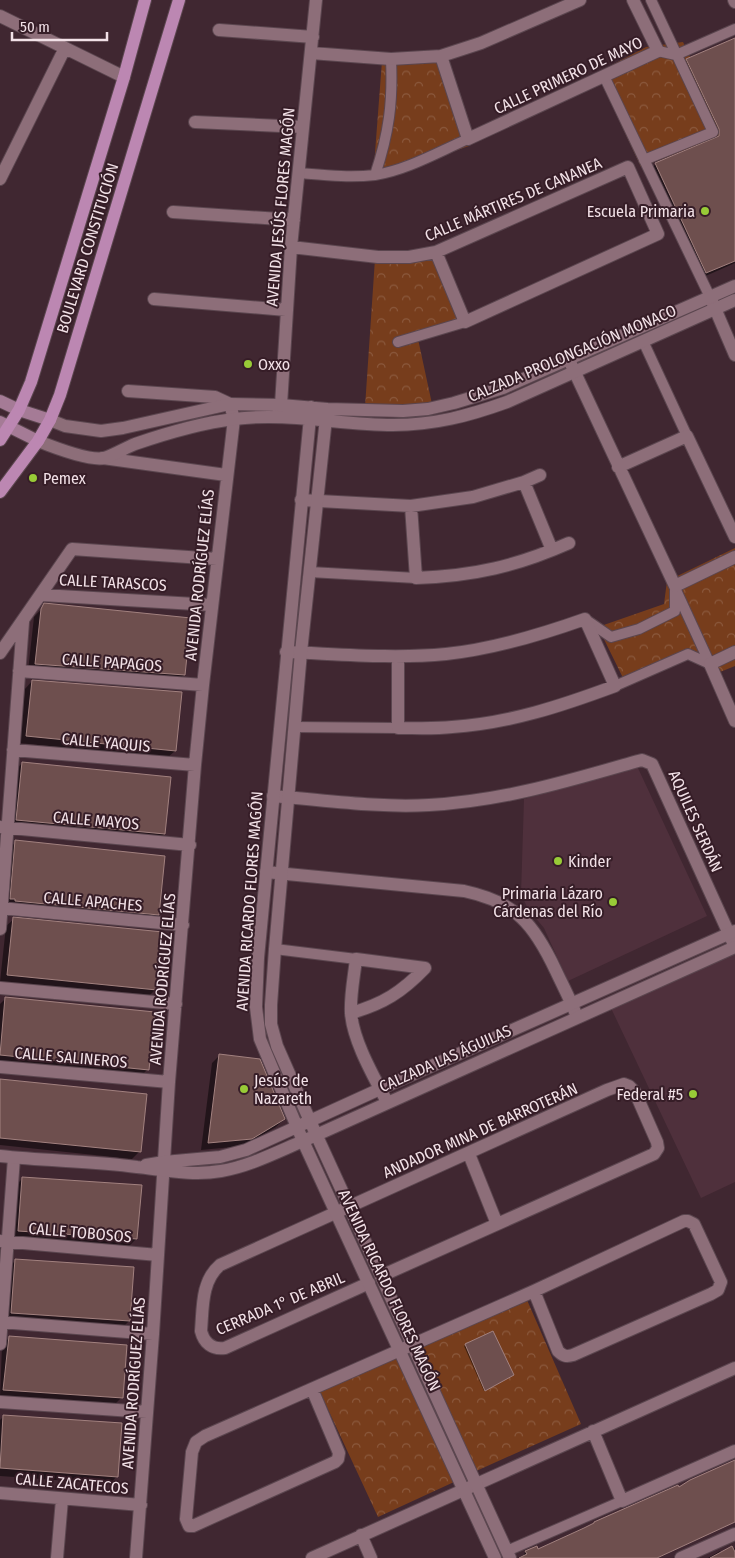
<svg xmlns="http://www.w3.org/2000/svg" width="735" height="1558" font-family="'Fira Sans Condensed',sans-serif">
  <style>
    .built { fill: #4f303c }
    .park { fill: url(#park-crowns) }
    .shadow { fill: #0007 }
    .building { fill: #6e4f4e; stroke: #a2817f }
    .lines { fill: none; stroke-linecap: round; stroke-linejoin: round }
    .pedestrian-casing { stroke: #5b464f; stroke-width: 12 }
    .minor-casing { stroke: #5b464f; stroke-width: 14 }
    .tertiary-casing { stroke: #5b464f; stroke-width: 14 }
    .secondary-casing { stroke: #5b464f; stroke-width: 14 }
    .primary-casing { stroke: #5b464f; stroke-width: 14 }
    .pedestrian { stroke: #8d6e79; stroke-width: 10 }
    .minor { stroke: #8d6e79; stroke-width: 12 }
    .tertiary { stroke: #8d6e79; stroke-width: 12 }
    .secondary { stroke: #a57b96; stroke-width: 12 }
    .primary { stroke: #bc87b2; stroke-width: 12 }
    .poi-dot { fill: #98cb37; stroke: #361d27; stroke-width: 2 }
    .labels { text-anchor: middle; stroke-width: 4; stroke-linejoin: round; paint-order: stroke }
    .street-label { font-size: 16px; fill: #f2e1e7; stroke: #361d27 }
    .poi-label { font-size: 16px; fill: #f2e1e7; stroke: #361d27; text-anchor: start }
  </style>
  <defs>
    <pattern id="park-crowns" width="20" height="18" patternUnits="userSpaceOnUse" patternTransform="scale(1.25)"><rect width="20" height="18" fill="#773d1c"/><path d="M2 6a3 3 0 1 1 6 0M12 15a3 3 0 1 1 6 0" fill="none" stroke="#8b593d"/></pattern>
  </defs>
  <rect width="100%" height="100%" fill="#402731"/>
  <!-- built -->
  <path class="built" d="M637,766L707,916L568,981L544,928L528,909L521,894L524,799Z
    M735,949V1182L701,1198L610,1006Z"/>
  <!-- park -->
  <path class="park" d="M683,42L726,134L641,167L597,73L646,47Z
    M445,49L469,146L373,179L382,61Z
    M441,252L473,324L418,339L432,404L365,407L375,259Z
    M735,548V666L720,672L686,657L626,684L598,627L664,604L667,581Z
    M527,1300L581,1424L474,1472L419,1347Z
    M395,1355L454,1482L378,1517L319,1390Z"/>
  <!-- shadow -->
  <path class="shadow" d="M735,40V263L701,278L650,169L656,164L715,140L682,65L687,60Z
    M45,605L184,675L176,682L28,671L34,617Z
    M32,681L175,751L167,758L19,743L25,689Z
    M22,763L170,778L164,834L157,841L9,827L15,771Z
    M16,842L157,914L150,921L4,906L8,849Z
    M14,919L156,989L148,997L0,982L6,926Z
    M6,998L148,1069L140,1077L0,1062V1004Z
    M219,1056L284,1119L276,1127L243,1146L201,1150L212,1063Z
    M0,1080L140,1151L132,1159L0,1145Z
    M23,1178L136,1239L129,1246L12,1238L15,1186Z
    M16,1260L129,1321L122,1328L4,1320L8,1268Z
    M9,1338L125,1346L121,1398L114,1405L0,1397L2,1345Z
    M465,1345L513,1375L484,1391L464,1346Z
    M4,1416L117,1476L110,1484L0,1476V1420Z
    M735,1460V1521L658,1558H518L524,1555L525,1552L536,1547L537,1550L594,1523L678,1489Z
    M735,1548V1558H708L720,1551L721,1553Z"/>
  <!-- building -->
  <path class="building" d="M735,38V261L706,273L655,163L719,136V129L686,59Z
    M44,603L191,618L185,675L35,664L41,609Z
    M32,680L182,692L176,751L26,736Z
    M22,762L171,777L165,834L16,820Z
    M15,840L165,856L159,915L15,901V899H10Z
    M13,917L163,932L157,990L7,975Z
    M5,997L155,1012L149,1070L0,1055Z
    M219,1054L260,1059L285,1119L252,1139L208,1143Z
    M0,1079L147,1094L141,1152L0,1138Z
    M22,1177L142,1185L137,1239L18,1231Z
    M15,1259L134,1267L130,1321L11,1313Z
    M493,1331L514,1375L485,1391L465,1344Z
    M9,1336L127,1345L123,1398L3,1390Z
    M3,1415L122,1423L118,1477L0,1468Z
    M735,1460V1522L657,1558H519L527,1554L525,1551L537,1546L538,1549L584,1528L594,1523V1522L678,1485L679,1487L690,1480Z
    M732,1546L735,1552V1558H710Z"/>
  <g class="lines">
    <defs>
      <path id="pedestrian" d="M658,51L676,55L735,29
        M604,76L710,297
        M644,160L713,132L651,0
        M298,173C323,175 349,178 375,175C407,170 438,152 468,139
        M375,175C389,133 393,102 391,59
        M643,341L687,436
        M398,342L465,322
        M310,572L416,578
        M676,590L710,664
        M585,619L611,637L639,629L675,611V586
        M615,686L688,654L710,664
        M294,727L398,728
        M275,949L356,959
        M507,1551L622,1501"/>
      <path id="minor" d="M734,0L735,2
        M0,16L124,77
        M219,30L313,37
        M311,53L391,59L441,56L481,43L580,0
        M441,56L468,139L658,51L633,0
        M195,122L303,127
        M0,179L65,48
        M173,212L294,220
        M291,247L378,257H409L436,252L628,167L658,234L465,322L436,252
        M154,299L286,310
        M711,299L735,355
        M570,362L675,586L735,557
        M128,391L215,397L230,404L234,419L203,685L195,765L169,1082L153,1334L136,1558
        M278,414L281,405L291,247L316,0
        M103,458L226,475
        M618,467L687,436L735,537
        M524,482L552,550
        M301,500L411,506L473,497L524,482L540,475
        M411,506L416,578C474,576 517,566 569,543
        M42,595L212,605
        M286,652C339,654 393,659 446,654C494,649 540,635 585,619L615,686C561,706 510,723 452,727C434,729 416,728 398,728V657
        M735,652L710,664L735,721
        M0,653L72,549L217,559
        M19,671L203,685
        M13,750L195,765
        M273,796C325,800 378,808 429,805C503,801 568,781 638,761L642,760L652,764L735,947
        M0,827L190,845
        M266,872L464,891C516,902 534,924 556,971C563,986 571,1001 577,1017
        M0,908L183,925
        M0,929L23,622
        M0,988L176,1004
        M351,1013C383,1004 402,992 425,968
        M0,1067L169,1082
        M387,1102C374,1077 353,1041 351,1013C350,996 354,977 356,959L425,968
        M469,1154L497,1224
        M0,1241L158,1255
        M369,1283L225,1348C212,1350 204,1343 201,1331C203,1308 201,1281 220,1265L607,1090L624,1084L629,1086L635,1092L657,1142L658,1148L654,1154L381,1276
        M0,1322L153,1334
        M0,1344L14,1158
        M312,1389L339,1453L338,1459L335,1462L193,1526H189L186,1519L192,1452L196,1442L205,1436L534,1291L684,1221H688L694,1224L721,1282L718,1290L711,1294L573,1355C566,1357 563,1356 558,1351L534,1291
        M0,1402L147,1412
        M593,1431L622,1501L735,1451
        M0,1493L141,1505
        M361,1535L371,1558
        M57,1558L62,1499
        M312,1558L735,1368
        M681,1558L735,1534"/>
      <path id="tertiary" d="M311,407L258,958L256,1007L260,1039L303,1141L495,1558
        M327,409L301,652L275,949L271,1005V1024L277,1046L310,1121L510,1558
        M50,420L65,426L101,431L123,428L230,404L281,405L327,409L403,411L428,409L454,403L503,388L735,286
        M38,441C53,447 89,461 104,458C114,455 125,448 135,444C167,433 200,423 234,419C288,412 340,425 393,425C434,425 468,416 507,402L735,300
        M0,1156C46,1161 92,1161 137,1167C165,1170 193,1176 221,1171C250,1166 277,1152 303,1141L735,947
        M146,1165L164,1162L220,1157L246,1150L380,1089L735,931"/>
      <path id="secondary" d="M0,401L19,410L50,420
        M0,422L38,441"/>
      <path id="primary" d="M0,440L19,410L31,382L124,77L145,0
        M0,492L38,441L50,420L60,395L179,0"/>
    </defs>
    <!-- pedestrian casing -->
    <use href="#pedestrian" class="pedestrian-casing"/>
    <!-- minor casing -->
    <use href="#minor" class="minor-casing"/>
    <!-- tertiary casing -->
    <use href="#tertiary" class="tertiary-casing"/>
    <!-- secondary casing -->
    <use href="#secondary" class="secondary-casing"/>
    <!-- primary casing -->
    <use href="#primary" class="primary-casing"/>
    <!-- pedestrian -->
    <use href="#pedestrian" class="pedestrian"/>
    <!-- minor -->
    <use href="#minor" class="minor"/>
    <!-- tertiary -->
    <use href="#tertiary" class="tertiary"/>
    <!-- secondary -->
    <use href="#secondary" class="secondary"/>
    <!-- primary -->
    <use href="#primary" class="primary"/>
  </g>
  <!-- markers -->
  <g class="poi-dot">
    <circle cx="705" cy="211" r="5"/>
    <circle cx="248" cy="364" r="5"/>
    <circle cx="33" cy="478" r="5"/>
    <circle cx="558" cy="861" r="5"/>
    <circle cx="613" cy="902" r="5"/>
    <circle cx="244" cy="1089" r="5"/>
    <circle cx="693" cy="1094" r="5"/>
  </g>
  <g class="labels">
    <!-- street labels -->
    <g class="street-label">
      <text transform="translate(568 75) rotate(-25)" y="6">CALLE PRIMERO DE MAYO</text>
      <text transform="translate(513 199) rotate(-23)" y="6">CALLE MÁRTIRES DE CANANEA</text>
      <text transform="translate(280 207) rotate(-85)" y="6">AVENIDA JESÚS FLORES MAGÓN</text>
      <text transform="translate(87 248) rotate(-73)" y="6">BOULEVARD CONSTITUCIÓN</text>
      <text transform="translate(572 353) rotate(-23)" y="6">CALZADA PROLONGACIÓN MONACO</text>
      <text transform="translate(199 575) rotate(-84)" y="6">AVENIDA RODRÍGUEZ ELÍAS</text>
      <text transform="translate(113 582) rotate(3)" y="6">CALLE TARASCOS</text>
      <text transform="translate(112 662) rotate(4)" y="6">CALLE PAPAGOS</text>
      <text transform="translate(106 742) rotate(5)" y="6">CALLE YAQUIS</text>
      <text transform="translate(96 820) rotate(5)" y="6">CALLE MAYOS</text>
      <text transform="translate(696 821) rotate(66)" y="6">AQUILES SERDÁN</text>
      <text transform="translate(93 901) rotate(5)" y="6">CALLE APACHES</text>
      <text transform="translate(249 901) rotate(-86)" y="6">AVENIDA RICARDO FLORES MAGÓN</text>
      <text transform="translate(162 979) rotate(-85)" y="6">AVENIDA RODRÍGUEZ ELÍAS</text>
      <text transform="translate(71 1057) rotate(5)" y="6">CALLE SALINEROS</text>
      <text transform="translate(445 1058) rotate(-24)" y="6">CALZADA LAS ÁGUILAS</text>
      <text transform="translate(480 1130) rotate(-24)" y="6">ANDADOR MINA DE BARROTERÁN</text>
      <text transform="translate(80 1232) rotate(5)" y="6">CALLE TOBOSOS</text>
      <text transform="translate(390 1290) rotate(65)" y="6">AVENIDA RICARDO FLORES MAGÓN</text>
      <text transform="translate(280 1303) rotate(-23)" y="6">CERRADA 1° DE ABRIL</text>
      <text transform="translate(133 1383) rotate(-86)" y="6">AVENIDA RODRÍGUEZ ELÍAS</text>
      <text transform="translate(72 1483) rotate(5)" y="6">CALLE ZACATECOS</text>
    </g>
    <!-- poi labels -->
    <g class="poi-label">
      <text x="695" y="217" text-anchor="end">Escuela Primaria</text>
      <text x="258" y="370">Oxxo</text>
      <text x="43" y="484">Pemex</text>
      <text x="568" y="867">Kinder</text>
      <text x="603" y="899" text-anchor="end">Primaria Lázaro<tspan x="603" dy="18">Cárdenas del Río</tspan></text>
      <text x="254" y="1086">Jesús de<tspan x="254" dy="18">Nazareth</tspan></text>
      <text x="683" y="1100" text-anchor="end">Federal #5</text>
    </g>
  </g>
  <!-- scale -->
  <path d="M12 32v8h95v-8" fill="none" stroke="#f2e1e7" stroke-width="2.5"/>
  <text x="20" y="32" font-size="15" fill="#f2e1e7" stroke="#361d27" stroke-width="4" paint-order="stroke">50 m</text>
</svg>
